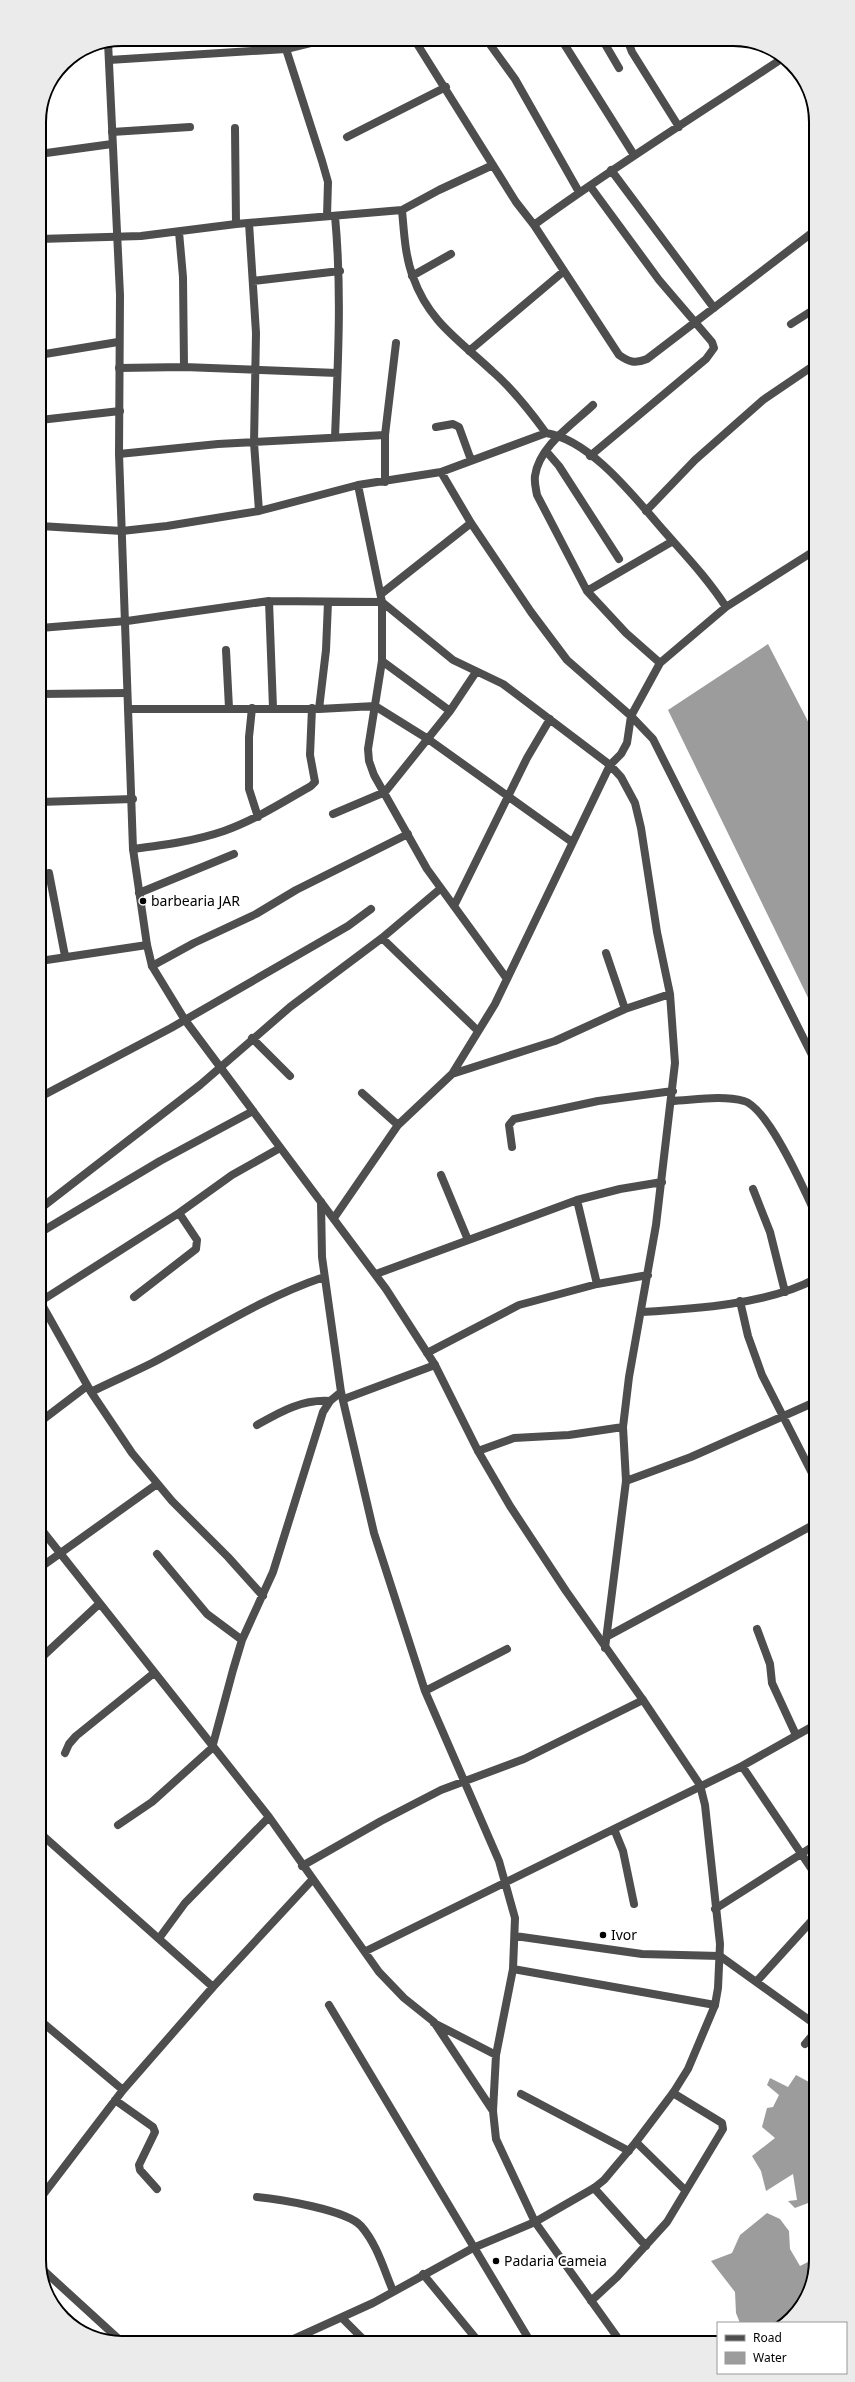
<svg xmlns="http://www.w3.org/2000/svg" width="855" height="2382" font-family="'Noto Sans',sans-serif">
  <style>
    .water { fill: #9c9c9c }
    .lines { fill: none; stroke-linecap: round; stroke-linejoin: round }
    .minor { stroke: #4e4e4e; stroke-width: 8 }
    .tertiary { stroke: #4e4e4e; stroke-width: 8 }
    .poi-dot { fill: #000; stroke: #fff; stroke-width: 1.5 }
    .labels { text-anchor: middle; stroke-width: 4; stroke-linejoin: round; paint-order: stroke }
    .poi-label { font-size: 14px; fill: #000; stroke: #fff; text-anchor: start }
    .rim { fill: none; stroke: #000; stroke-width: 2 }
  </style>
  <rect width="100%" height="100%" fill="#fff"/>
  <!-- water -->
  <path class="water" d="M768,644L814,733V1010L668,710Z
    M796,2075L809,2082L816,2076V2200L795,2208L788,2201L797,2200L793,2174L766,2191L761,2171L752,2156L775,2138L762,2127L767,2108L773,2107L779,2095L767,2085L770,2078L788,2087Z
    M767,2213L780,2219L789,2231L790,2249L800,2266L816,2258V2260L799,2311L780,2323H740L736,2313L735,2292L711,2261L732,2253L740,2235Z"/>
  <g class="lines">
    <!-- minor -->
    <path class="minor" d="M414,39L516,202L534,225L619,355C629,362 635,364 647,359L813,232
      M486,39L515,79L579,192
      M561,39L634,155
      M602,39L619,68
      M627,39L632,52L679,127
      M286,49L322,161L328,182L327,216
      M109,60L286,49L327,39
      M235,128L236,224
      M112,132L190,127
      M347,137L446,87
      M39,154L112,144
      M493,165L439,190L402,210C404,232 405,256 413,277C429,322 459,340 492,371C513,389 530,411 546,433C591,440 635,498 664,531C686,556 708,579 726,607
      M611,170L714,308
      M590,186L659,280L712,342L714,348L706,359L590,456
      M335,216C342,292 338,361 335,437
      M249,223L256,333L254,443L259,511
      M534,225C615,166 700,113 783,58
      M179,232L183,277L184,367
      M39,239L141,236L236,224L402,210
      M412,276L451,254
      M253,281L340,271
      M791,324L813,310
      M469,351L564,271
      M39,355L118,342
      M119,368L184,367L337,373
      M593,405C573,424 539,446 535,476C534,482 536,489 537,495L587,591L626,633L660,663
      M40,420L120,411
      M436,427L453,424L459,427L471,460
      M546,451L559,466L619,559
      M119,454L218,444L385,435
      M441,472L471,523L531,612L567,660L631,716L653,739L814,1059
      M385,482V435L396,343
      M358,485L382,602V661L368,749L369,761L374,775L427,869L507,979
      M646,511L695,460L763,400L813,366
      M40,526L122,531L167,526L259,511L358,485L441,472L546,433
      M587,591L673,541
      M381,594L471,523
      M269,601L273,708
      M40,628L127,621L269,601L382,602L453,660L503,684L610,765L621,777L635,803L641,828L657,932L670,994L675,1063L656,1225L629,1377L623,1427L626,1481L605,1648
      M226,650L229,708
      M382,661L450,711
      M40,694L127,693
      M252,708L249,737V789L258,817
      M128,709H319L375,706L428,739L572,842
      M319,709L326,650L328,602
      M40,802L133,799
      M333,814L385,792L450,711L476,672
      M133,849C164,845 195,841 224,831C255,820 283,802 311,786L315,782L310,755L312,708
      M49,873L65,956
      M139,893L234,854
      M454,906L527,758L550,719
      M382,938L478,1031
      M606,953L625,1009
      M40,961L147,945
      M152,966L194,943L256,914L296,890L408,834
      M252,1038L290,1076
      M452,1074L555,1041L625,1009L670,994
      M362,1093L398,1125
      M40,1097L171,1028L348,926L371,909
      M671,1101C694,1100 722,1095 744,1101C768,1108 804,1189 815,1213
      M512,1147L509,1125L514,1119L598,1101L673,1091
      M441,1175L468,1240
      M753,1189L770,1232L785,1292
      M577,1200L597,1284
      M321,1202L322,1257L341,1392L374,1533L425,1691L499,1861L515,1918L513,1969L496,2055L493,2111L496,2139L535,2222L620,2341
      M41,1208L200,1085L290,1007L382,938L440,889
      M334,1218L398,1125L452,1074L495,1004L610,765L621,754L627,743L631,716L660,663L726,607L814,551
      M41,1232L160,1161L253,1111
      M376,1274L577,1200L620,1189L662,1182
      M134,1297L196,1249L197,1240L179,1213
      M41,1301L179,1213L232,1175L280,1148
      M740,1301L748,1336L762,1375L815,1479
      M41,1303L91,1392L132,1453L172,1501L228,1557L263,1596
      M642,1312C694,1309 769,1304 815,1279
      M427,1353L519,1305L597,1284L648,1275
      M91,1392C111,1382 132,1373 152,1363C209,1333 262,1298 324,1277
      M344,1399L435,1365
      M41,1421L87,1386
      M257,1425C280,1412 302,1399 330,1401
      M478,1451L514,1438L569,1435L623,1427
      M626,1481L691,1457L815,1402
      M41,1529L269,1817L379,1972L404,1998L434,2022L493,2111
      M157,1554L207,1614L242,1640
      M41,1567L157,1484
      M757,1629L770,1664L772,1683L796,1735
      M608,1636L815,1524
      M41,1658L99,1604
      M425,1691L507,1649
      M65,1753L69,1744L76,1736L154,1673
      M742,1766L815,1874
      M118,1825L152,1802L212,1748L233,1670L242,1640L273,1572L323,1412L330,1401L341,1392
      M614,1829L623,1851L634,1904
      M41,1834L213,1987
      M302,1866L381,1821L441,1790L524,1759L643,1700
      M715,1909L815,1845
      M515,1936L642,1954L720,1956L816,2025
      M160,1937L185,1903L269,1817
      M366,1951L742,1766L815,1725
      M513,1969L715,2005
      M757,1981L816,1916
      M329,2005L530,2341
      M42,2022L123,2090
      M434,2023L496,2055
      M805,2044L816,2031
      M521,2094L629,2151
      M115,2100L153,2127L155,2132L139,2165L140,2170L157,2189
      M636,2142L685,2190
      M594,2188L646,2246
      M42,2196L123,2090L213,1987L312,1880
      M257,2197C279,2199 347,2210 361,2226C377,2244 384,2270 393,2291
      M42,2269L123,2343
      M423,2274L478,2341
      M591,2301L617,2277L667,2222L723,2129L722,2123L673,2093
      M342,2318L366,2342"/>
    <!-- tertiary -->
    <path class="tertiary" d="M108,42L120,295L119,454L133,849L147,945L152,966L185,1020L386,1289L435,1365L478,1451L510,1506L566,1591L643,1700L700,1785L705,1805L720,1944L718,1988L715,2005L688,2069L673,2093L636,2142L604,2180L594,2188L535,2222L473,2248L373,2303L287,2342"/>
  </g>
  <!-- markers -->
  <g class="poi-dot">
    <circle cx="143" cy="901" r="4"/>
    <circle cx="603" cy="1935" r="4"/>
    <circle cx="496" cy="2261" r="4"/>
  </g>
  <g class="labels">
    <!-- poi labels -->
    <g class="poi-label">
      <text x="151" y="906">barbearia JAR</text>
      <text x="611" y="1940">Ivor</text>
      <text x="504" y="2266">Padaria Cameia</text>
    </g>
  </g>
  <!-- crop -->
  <path d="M0 0H855V2382H0ZM122 46H733A76 76 0 0 1 809 122V2260A76 76 0 0 1 733 2336H122A76 76 0 0 1 46 2260V122A76 76 0 0 1 122 46Z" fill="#ebebeb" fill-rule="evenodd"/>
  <path class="rim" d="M122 46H733A76 76 0 0 1 809 122V2260A76 76 0 0 1 733 2336H122A76 76 0 0 1 46 2260V122A76 76 0 0 1 122 46Z"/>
  <!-- legend -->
  <rect x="717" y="2322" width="130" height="52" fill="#ffffff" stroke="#999999"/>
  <rect x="725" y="2335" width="20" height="6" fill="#4e4e4e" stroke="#999999"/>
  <text x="753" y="2342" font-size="12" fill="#000000">Road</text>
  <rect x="725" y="2352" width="20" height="12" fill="#9c9c9c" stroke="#999999"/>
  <text x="753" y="2362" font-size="12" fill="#000000">Water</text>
</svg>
